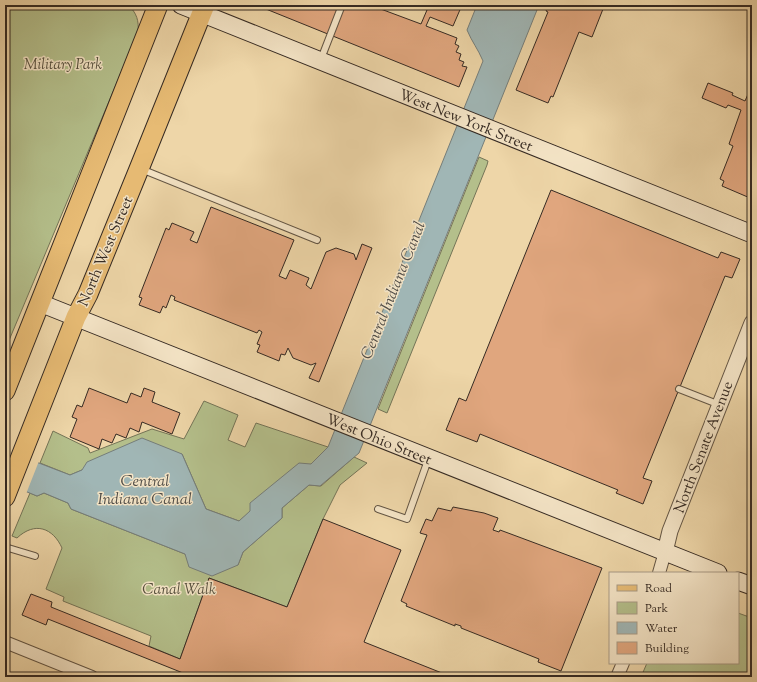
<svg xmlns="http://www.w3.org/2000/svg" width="757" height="682" font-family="'Sorts Mill Goudy',serif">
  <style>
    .green { fill: #b4bf8b; stroke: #747457 }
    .water { fill: #a0b6b5; stroke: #757e7b }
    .pier { fill: #eed6a8 }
    .building { fill: #e0a67e; stroke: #352a23 }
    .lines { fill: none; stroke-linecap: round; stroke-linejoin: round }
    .service-casing { stroke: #635544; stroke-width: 8 }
    .minor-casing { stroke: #635544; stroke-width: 14 }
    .tertiary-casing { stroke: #635544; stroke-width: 17 }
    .secondary-casing { stroke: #352a23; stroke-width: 19 }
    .primary-casing { stroke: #352a23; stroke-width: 21 }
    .service { stroke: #f4e4c6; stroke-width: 6 }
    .minor { stroke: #f4e4c6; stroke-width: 12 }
    .tertiary { stroke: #f4e4c6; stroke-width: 15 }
    .secondary { stroke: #f4e4c6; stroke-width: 17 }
    .primary { stroke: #e7bb74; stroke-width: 19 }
    .labels { text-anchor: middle; stroke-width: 3; stroke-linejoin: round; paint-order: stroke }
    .park-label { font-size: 15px; font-style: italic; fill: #554f3d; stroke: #f4e4c6 }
    .street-label { font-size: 15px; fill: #352a23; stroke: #f4e4c6 }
    .water-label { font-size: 16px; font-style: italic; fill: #504d48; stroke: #f4e4c6 }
  </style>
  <rect width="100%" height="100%" fill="#eed6a8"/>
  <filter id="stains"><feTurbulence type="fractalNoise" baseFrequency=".005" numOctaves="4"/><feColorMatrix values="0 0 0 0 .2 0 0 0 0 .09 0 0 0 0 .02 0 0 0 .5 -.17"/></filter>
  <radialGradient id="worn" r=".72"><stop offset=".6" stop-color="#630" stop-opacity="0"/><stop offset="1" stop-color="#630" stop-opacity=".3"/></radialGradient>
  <!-- green -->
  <path class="green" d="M5,5H128C137,13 139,21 138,32L5,350Z
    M479,157L488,161L487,165L387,413L378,409Z
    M204,401L238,415L228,440L245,447L256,423L328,447L311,464L239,521L206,509L182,454L82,470L70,475L40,463L53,431L88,448L90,453L152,429L184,439Z
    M354,457L367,463L340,485L323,519L287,607L209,578L180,659L149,646L151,636L63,601L64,597L46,589L62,548C53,528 35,521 17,538L12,536L30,493L37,496L44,493L68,503L71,509L185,554L238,565L243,552L282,518V508L309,485L321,486Z
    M738,613L752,618V677H641L647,663H738Z"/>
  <!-- water -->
  <path class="water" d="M477,5H539L359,453L320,486L309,485L282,508V518L243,552L238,565L212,576L189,567L185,554L71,509L68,503L44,493L37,496L5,483V450L70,475L82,470L87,462L142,438L182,454L206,509L239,521L250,511V503L299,463L311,464L328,447L483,61C478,49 472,42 467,30Z"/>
  <!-- pier -->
  <path class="pier" d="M5,448L39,461L26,494L5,485Z"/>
  <!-- building -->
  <path class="building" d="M256,5H370L421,24L427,10L413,5H462L453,26L430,17L426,26L457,38L455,44L459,46L456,52L461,54L459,60L464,62L462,66L467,67L459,87Z
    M548,5H593L603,9L592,37L579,32L553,97L551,96L548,103L516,90L548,12L546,11Z
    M708,83L733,93L732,95L745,101L752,85V194L750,198L722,186L724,181L720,179L733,146L729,144L741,110L728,105L726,108L702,98Z
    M551,190L718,258L721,252L740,259L732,278L725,276L643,478L652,481L643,504L616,493L618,490L480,434L477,442L446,430L459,398L466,401Z
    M211,207L294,240L279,276L286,279L290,270L309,278L306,285L311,289L326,252L336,248L354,254L356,260L362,244L372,248L319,382L309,378L316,363L311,365L293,358L288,348L285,355L281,354L279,361L257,352L260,345L257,344L262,332L259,330L257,333L174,300L175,297L171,295L166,308L163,306L160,313L139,305L142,298L139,297L166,228L169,230L172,223L194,232L190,240L197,243Z
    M89,388L127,403L131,393L141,397L144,388L155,392L152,402L180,413L172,434L142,422L139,432L130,428L126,438L116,434L112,443L102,439L99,449L70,437L77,419L72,417L77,405L82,407Z
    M453,507L484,513L498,518L493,530L499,532L500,530L602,568L561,671L538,662L539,659L461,628V626L455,624V626L406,606L407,604L401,601L427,535L420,533L426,519L432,521L438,508L451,511Z
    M323,519L401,550L364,642L452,677H193L48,619L46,625L22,615L31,594L52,602L51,607L180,659L209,578L287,607Z"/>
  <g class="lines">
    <defs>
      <path id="service" d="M321,59L342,5
        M141,169L317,240
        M679,389L720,405
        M378,509L407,519L428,460
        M5,547L35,556"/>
      <path id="minor" d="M659,573L665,552
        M5,642L92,677
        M617,677L623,663"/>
      <path id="tertiary" d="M665,552L670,531L752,323"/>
      <path id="secondary" d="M181,5L752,234
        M40,303L718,573
        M738,581L752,586"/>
      <path id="primary" d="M5,391L158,5
        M5,497L76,317L88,294L139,169L205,5"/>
    </defs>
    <!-- service casing -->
    <use href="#service" class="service-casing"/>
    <!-- minor casing -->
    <use href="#minor" class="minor-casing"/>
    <!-- tertiary casing -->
    <use href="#tertiary" class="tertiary-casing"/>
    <!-- secondary casing -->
    <use href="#secondary" class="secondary-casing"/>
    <!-- primary casing -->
    <use href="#primary" class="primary-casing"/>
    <!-- service -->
    <use href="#service" class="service"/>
    <!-- minor -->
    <use href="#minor" class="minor"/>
    <!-- tertiary -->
    <use href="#tertiary" class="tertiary"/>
    <!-- secondary -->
    <use href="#secondary" class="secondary"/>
    <!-- primary -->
    <use href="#primary" class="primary"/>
  </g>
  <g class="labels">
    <!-- park labels -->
    <g class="park-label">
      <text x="63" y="69">Military Park</text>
      <text x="179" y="594">Canal Walk</text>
    </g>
    <!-- street labels -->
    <g class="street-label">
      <text transform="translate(466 120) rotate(22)" y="5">West New York Street</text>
      <text transform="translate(105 251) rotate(-67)" y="5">North West Street</text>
      <text transform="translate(379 439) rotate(22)" y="5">West Ohio Street</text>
      <text transform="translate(703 447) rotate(-69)" y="5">North Senate Avenue</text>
    </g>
    <!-- water labels -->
    <g class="water-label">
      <text transform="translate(392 290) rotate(-68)" y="6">Central Indiana Canal</text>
      <text x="145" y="486">Central<tspan x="145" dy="18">Indiana Canal</tspan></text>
    </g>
  </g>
  <!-- margin -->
  <rect width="757" height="682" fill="none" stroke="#eed6a8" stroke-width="20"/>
  <rect x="6" y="6" width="745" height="670" fill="none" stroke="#352a23" stroke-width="2"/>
  <rect x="10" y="10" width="737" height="662" fill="none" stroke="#352a23"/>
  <!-- legend -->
  <rect x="609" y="572" width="130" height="92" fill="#f4e4c6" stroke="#a89a85"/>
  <rect x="617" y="585" width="20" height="6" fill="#e7bb74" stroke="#a89a85"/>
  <text x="645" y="592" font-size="12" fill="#352a23">Road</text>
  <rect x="617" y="602" width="20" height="12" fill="#b4bf8b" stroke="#a89a85"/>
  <text x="645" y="612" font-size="12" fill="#352a23">Park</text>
  <rect x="617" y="622" width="20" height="12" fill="#a0b6b5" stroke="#a89a85"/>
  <text x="645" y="632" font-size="12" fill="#352a23">Water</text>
  <rect x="617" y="642" width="20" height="12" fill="#e0a67e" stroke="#a89a85"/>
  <text x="645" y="652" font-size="12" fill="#352a23">Building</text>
  <rect width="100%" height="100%" filter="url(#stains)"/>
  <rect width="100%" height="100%" fill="url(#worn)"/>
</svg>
